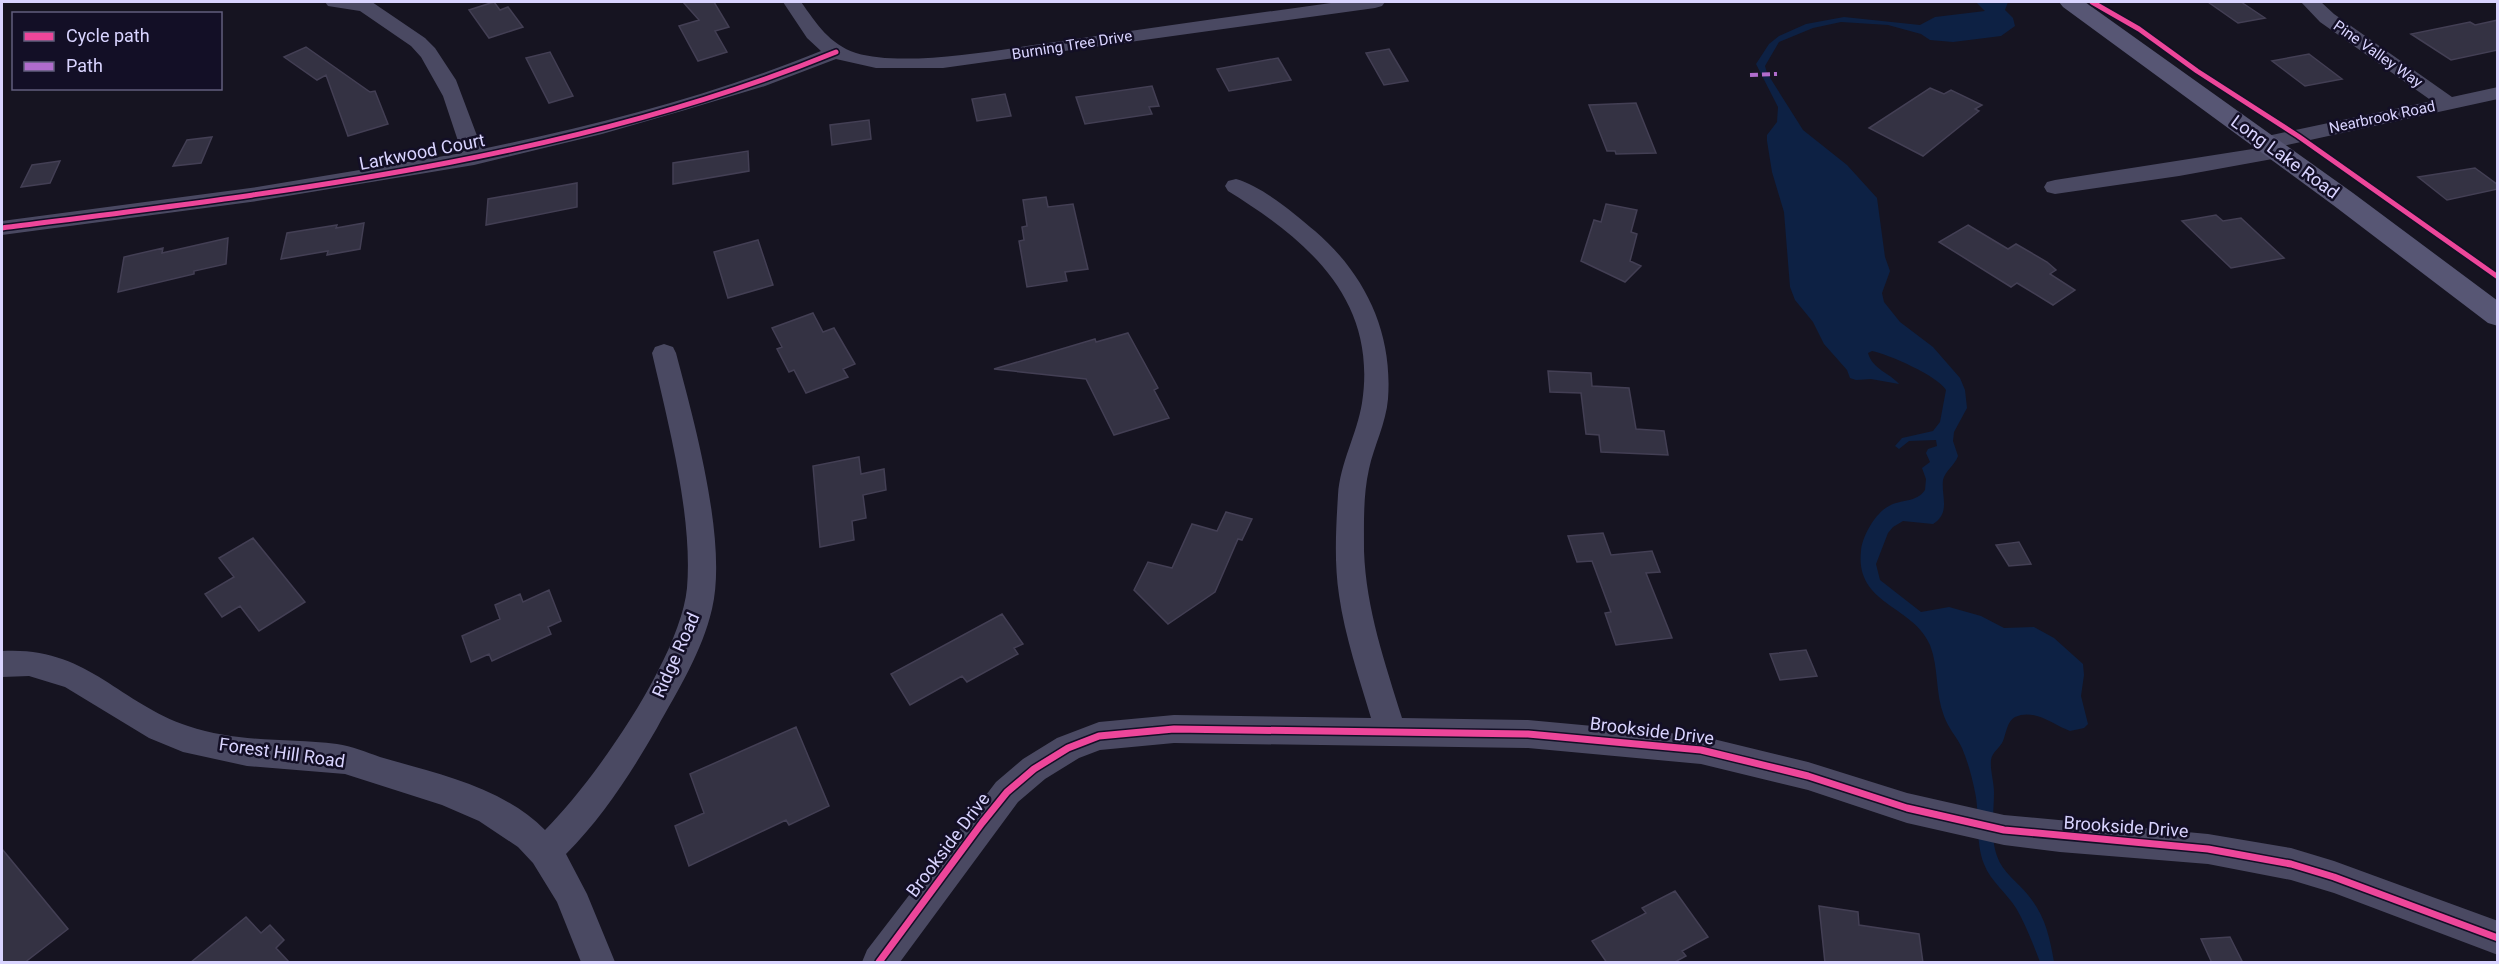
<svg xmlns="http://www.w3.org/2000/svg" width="2499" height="964" font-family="Roboto,sans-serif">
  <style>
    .water { fill: #0d2144 }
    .building { fill: #343243; stroke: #433f54; stroke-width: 1.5 }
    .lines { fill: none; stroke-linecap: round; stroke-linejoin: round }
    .street { fill: #4a4962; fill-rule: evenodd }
    .secondary { fill: #575674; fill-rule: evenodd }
    .quiet { stroke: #b06ccc; stroke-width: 4; stroke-dasharray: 8 4; stroke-linecap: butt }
    .cycleway-far1-casing { stroke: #130f26; stroke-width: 8 }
    .cycleway-casing { stroke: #130f26; stroke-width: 10 }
    .cycleway-far1 { stroke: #ed469a; stroke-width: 5 }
    .cycleway { stroke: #ed469a; stroke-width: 7 }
    .labels { text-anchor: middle; stroke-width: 5; stroke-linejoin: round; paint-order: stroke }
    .far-street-label { font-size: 15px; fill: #d9d4ff; stroke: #130f26 }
    .street-label { font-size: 18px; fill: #d9d4ff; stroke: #130f26 }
  </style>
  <rect width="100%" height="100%" fill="#161421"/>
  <!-- water -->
  <path class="water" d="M1976,2H2008L2005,10L2013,18L2015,26L2001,36L1953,42L1930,40L1921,34L1888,25L1841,22L1813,28L1779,42L1765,66L1767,73L1803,130L1847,165L1877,198L1885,257L1890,271L1882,293L1884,302L1900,322L1933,347L1960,378L1965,390L1967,408L1954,432L1953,441L1958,456C1955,465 1945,471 1943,480C1941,496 1951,513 1933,524L1903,521L1893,527L1888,533L1876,564L1880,580L1921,612L1949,607L1981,616L2004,628L2034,627L2054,638L2083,664L2084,675L2081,696L2088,724L2084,728L2070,731C2053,725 2035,708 2015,717C2007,721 2006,734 2003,741C2000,748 1992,752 1991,760C1990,770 1994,782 1994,792C1994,812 1990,837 1997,856C2002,872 2018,882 2028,895C2045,915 2050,938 2054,962H2040C2033,944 2026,925 2016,908C2006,892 1991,882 1984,864C1975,841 1980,815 1975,792C1972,777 1968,762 1962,748C1957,737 1948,728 1944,716C1935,693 1939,668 1930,645C1913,605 1855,605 1861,551C1862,537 1875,513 1889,506C1901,499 1916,503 1925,490L1926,479L1922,468L1930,462L1926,453L1928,449L1937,446L1936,440L1909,441L1899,449L1895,446L1902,438L1933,431L1940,422L1946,390C1938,376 1888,354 1872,351L1868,353C1873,370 1889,372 1899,384L1871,379L1856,380L1850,378L1847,370L1824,344L1813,322L1795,300L1790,287L1784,212L1772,172L1767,141V135L1777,122L1778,107L1756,64L1769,44L1779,36L1806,24L1844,17L1920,25L1935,17L1985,11Z"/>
  <!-- building -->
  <path class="building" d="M494,2L500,10L508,7L523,27L489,38L469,10Z
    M683,2H714L729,27L715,31L727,52L698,61L679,26L699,20Z
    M2208,2H2241L2265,18L2238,23Z
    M2498,20V50L2451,60L2411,34L2470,22L2475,25Z
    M306,47L370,92L375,91L388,124L348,136L326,75L317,80L284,57Z
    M1389,49L1408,81L1384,85L1366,53Z
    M550,52L573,96L549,103L526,58Z
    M2309,54L2342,79L2305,86L2272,61Z
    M1278,58L1291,80L1229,91L1217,69Z
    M1152,86L1159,106L1149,107L1152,114L1085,124L1076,97Z
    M1930,88L1944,94L1951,90L1982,105L1975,109L1979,111L1923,156L1869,128Z
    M1005,94L1011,116L977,121L972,99Z
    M1636,103L1656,153L1616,154L1615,151H1607L1589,105Z
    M869,120L871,139L832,145L830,125Z
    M212,137L201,163L173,166L187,140Z
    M748,151L749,171L673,184V163Z
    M60,161L50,183L21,187L32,165Z
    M2475,168L2498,185V189L2447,200L2418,177Z
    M577,183V207L486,225L488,199Z
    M1046,197L1048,207L1073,204L1088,269L1065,272L1067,281L1027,287L1019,241L1024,240L1022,227L1027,226L1023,200Z
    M1606,204L1637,210L1631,232L1637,234L1630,261L1641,266L1625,282L1581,261L1594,220L1601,222Z
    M2216,215L2223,221L2241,218L2284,258L2231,268L2182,221Z
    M364,223L360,249L327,255L328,251L281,259L287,233L337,225L336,228Z
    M1968,225L2008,249L2016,244L2047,262L2056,270L2050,274L2075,290L2053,305L2017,283L2011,287L1939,242Z
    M228,238L226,264L194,271V274L118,292L124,257L163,248L162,253Z
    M758,240L773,285L728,298L714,252Z
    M813,313L823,332L834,328L855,364L843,369L848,377L806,393L794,370L789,372L777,349L782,347L772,328Z
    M1128,333L1158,388L1154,390L1169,418L1114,435L1086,379L994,369L1095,339L1096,342Z
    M1548,371L1591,373L1592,386L1629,388L1636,429L1664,431L1668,455L1601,452L1599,435L1586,434L1581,393L1550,392Z
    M859,457L861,474L884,469L886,490L863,495L866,518L852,521L854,540L820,547L813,466Z
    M1226,512L1252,519L1242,540L1238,539L1215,592L1168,624L1134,590L1148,562L1172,568L1192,524L1217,531Z
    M1603,533L1611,555L1652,551L1660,572L1646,573L1672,638L1616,645L1605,613L1611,612L1592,561L1577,562L1568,536Z
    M253,538L305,602L259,631L240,606L222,617L205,594L234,577L219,558Z
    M2019,542L2031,564L2009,566L1996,545Z
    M549,590L561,621L548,627L551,634L492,661L489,654L471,662L462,636L500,619L495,605L520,594L523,602Z
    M1002,614L1023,644L1014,648L1018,654L967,682L962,676L910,705L891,674Z
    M1806,650L1817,676L1780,680L1770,654Z
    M796,727L829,806L789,825L786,820L689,866L675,826L704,813L690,774Z
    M2,849L68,929L24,963H2Z
    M1675,891L1708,937L1682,951L1686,956L1673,963H1607L1592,941L1646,913L1642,908Z
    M1819,906L1858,912L1859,925L1919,934L1923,963H1825Z
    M246,917L261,933L270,925L284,940L276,948L290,963H190Z
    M2230,937L2243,963H2212L2201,939Z"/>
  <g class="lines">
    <!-- street -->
    <path class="street" d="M325,2H372L425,38L435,48L456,80L482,149C597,125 713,95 821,51L807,38L783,2H801C817,24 829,44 856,53C906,68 1002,49 1055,42C1149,28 1244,15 1338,2H1385L1382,6L1375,8L943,68H876L836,59L765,86L685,110L602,134L474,165L257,201L2,235V221L257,187L462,153L443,96L421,57L411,46L360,11L328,6Z
      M2301,2H2321L2334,14L2452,97L2498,87V99L2283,146L2289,151L2286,156L2278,158L2179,176L2055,194L2047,192L2044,187L2047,182L2055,180L2259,148L2255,143L2258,138L2432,101L2320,22Z
      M1236,179C1262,186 1295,214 1315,231C1365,274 1393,332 1388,399C1386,423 1374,446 1369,469C1363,495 1364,524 1364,551C1366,609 1385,663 1402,718L1528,720L1701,736L1808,762L1907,793L2004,815L2208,834L2291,848L2334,861L2498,921V955L2334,893L2291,880L2208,864L2060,852L2004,845L1907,823L1808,790L1701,764L1528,748L1174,743L1100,750L1079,758L1045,779L1018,802L900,962H862L867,950L996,782L1023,759L1057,738L1099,722L1174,715L1371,718C1359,677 1345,637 1339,595C1334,562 1336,528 1338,495C1340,463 1357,434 1362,403C1378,299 1307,240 1228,191L1225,186L1228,181Z
      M664,344L673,347L676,353C694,421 728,542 712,609C702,652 678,690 657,728C631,773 603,817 566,854L587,894L615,962H581L557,902L533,863L518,847L479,821L442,805L345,774L247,766L183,752L149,738L65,687L29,676L2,677V651C87,646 117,702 188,726C238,743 286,738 337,744C352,746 366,752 380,757C435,773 503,787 545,830C595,780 680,658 687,588C693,517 668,422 652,353L655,347Z"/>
    <!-- secondary -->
    <path class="secondary" d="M2059,2H2085L2353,193L2498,301V326L2488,323L2333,205L2063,7Z"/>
    <!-- quiet -->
    <path class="quiet" d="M1750,75L1777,74"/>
    <defs>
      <path id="cycleway-far1" d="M2092,2L2139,29L2197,71L2298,136L2498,277
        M2,228C283,192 572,160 836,52"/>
      <path id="cycleway" d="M879,962L982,823L1007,792L1034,769L1068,748L1099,736L1174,729L1528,734L1701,750L1808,776L1907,808L2004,830L2208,849L2291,864L2334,877L2498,938"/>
    </defs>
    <!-- cycleway-far1 casing -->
    <use href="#cycleway-far1" class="cycleway-far1-casing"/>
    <!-- cycleway casing -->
    <use href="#cycleway" class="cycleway-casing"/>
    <!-- cycleway-far1 -->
    <use href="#cycleway-far1" class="cycleway-far1"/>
    <!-- cycleway -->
    <use href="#cycleway" class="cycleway"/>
  </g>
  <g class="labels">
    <!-- far-street labels -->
    <g class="far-street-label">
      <text transform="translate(1072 45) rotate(-9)" y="5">Burning Tree Drive</text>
      <text transform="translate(2378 54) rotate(35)" y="5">Pine Valley Way</text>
      <text transform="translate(2382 117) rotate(-12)" y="5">Nearbrook Road</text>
    </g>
    <!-- street labels -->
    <g class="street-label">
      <text transform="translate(422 152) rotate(-11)" y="6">Larkwood Court</text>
      <text transform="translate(2285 157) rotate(36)" y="6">Long Lake Road</text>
      <text transform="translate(676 655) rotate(-66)" y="6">Ridge Road</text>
      <text transform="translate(1652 731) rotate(7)" y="6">Brookside Drive</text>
      <text transform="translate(282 753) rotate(8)" y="6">Forest Hill Road</text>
      <text transform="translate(2126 827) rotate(4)" y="6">Brookside Drive</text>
      <text transform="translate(948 845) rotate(-53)" y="6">Brookside Drive</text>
    </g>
  </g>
  <!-- border -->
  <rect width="2499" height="964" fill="none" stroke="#d9d4ff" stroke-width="6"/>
  <!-- legend -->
  <rect x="12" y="12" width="210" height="78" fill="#130f26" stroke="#625e7d" stroke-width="1.5"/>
  <rect x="24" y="32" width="30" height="9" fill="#ed469a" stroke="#625e7d" stroke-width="1.5"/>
  <text x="66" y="42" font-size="18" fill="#d9d4ff">Cycle path</text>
  <rect x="24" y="62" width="30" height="9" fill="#b06ccc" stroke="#625e7d" stroke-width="1.5"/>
  <text x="66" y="72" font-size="18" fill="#d9d4ff">Path</text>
</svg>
